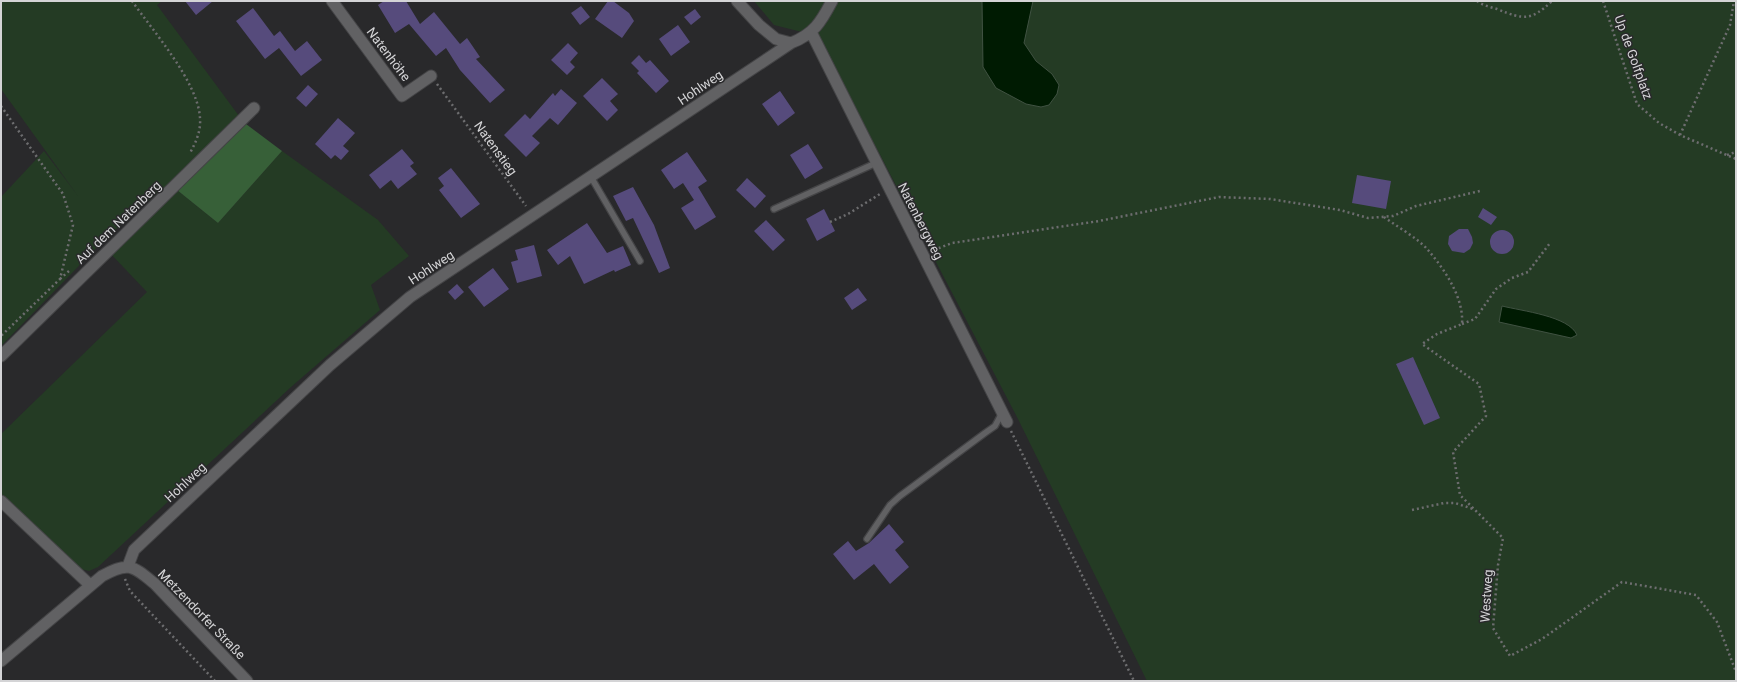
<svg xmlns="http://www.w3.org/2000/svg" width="1737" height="682" font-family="Roboto,sans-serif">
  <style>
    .green { fill: #243b24 }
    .forest { fill: #376038 }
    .water { fill: #001b02; stroke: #405242 }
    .building { fill: #564b7c }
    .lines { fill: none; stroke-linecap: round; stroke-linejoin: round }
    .lane-casing { stroke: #444446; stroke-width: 8 }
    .street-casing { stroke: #444446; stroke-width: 13 }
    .path { stroke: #6d6d6f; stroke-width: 2.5; stroke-dasharray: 2 3; stroke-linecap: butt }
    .lane { stroke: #616163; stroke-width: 5.5 }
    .street { stroke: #616163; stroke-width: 11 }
    .labels { text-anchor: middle; stroke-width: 3; stroke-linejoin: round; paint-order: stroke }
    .street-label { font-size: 13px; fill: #d4d4d6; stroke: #29292b }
  </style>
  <rect width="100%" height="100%" fill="#29292b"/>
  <!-- green -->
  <path class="green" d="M1,1H162L157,5L242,120L107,237L1,346V197L44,151L78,196L1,89Z
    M754,1H1736V681H1147L1019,421L818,36L774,25Z
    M282,151L378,220L409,256L371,285L380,310L291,387L98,567L89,571L77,568L1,494V434L147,292L109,252L177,190L218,223Z"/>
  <!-- forest -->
  <path class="forest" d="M246,124L282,151L218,223L177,190Z"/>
  <!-- water -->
  <path class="water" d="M982,1H1033L1024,43L1036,61L1052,74L1059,85L1057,94L1049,105L1041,107L1026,104L996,88L983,67Z
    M1502,306C1522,311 1569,316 1577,335L1571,338L1499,322Z"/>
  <!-- building -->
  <path class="building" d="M185,1H213L196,15Z
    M384,1H406L420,24L434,12L460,44L467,38L480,57L476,59L505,90L490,103L460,70L446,48L436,56L409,24L395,33L378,5Z
    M608,1H613L629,13L634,21L622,38L595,19Z
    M581,6L590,17L580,25L571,13Z
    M253,8L274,36L280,31L295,51L307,41L322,60L301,76L279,48L265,59L236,21Z
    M695,9L701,17L691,25L684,17Z
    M678,25L690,42L671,56L659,39Z
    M568,43L578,53L570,62L575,67L567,75L551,60Z
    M639,55L646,63L650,60L669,81L656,93L637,73L639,71L631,63Z
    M602,78L618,94L610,101L618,110L607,121L583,96Z
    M308,85L318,94L306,107L296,98Z
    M561,89L577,103L558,125L550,118L532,136L540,143L526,157L504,135L525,114L530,119L553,93L555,96Z
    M780,91L795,113L778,126L762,104Z
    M338,118L355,133L343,146L349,151L341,160L335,155L331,159L315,144Z
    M808,144L823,168L805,179L790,155Z
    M402,149L414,163L410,166L417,174L398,189L391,180L380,189L369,175Z
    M687,152L707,181L698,187L716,217L695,230L681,208L694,200L683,183L674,189L661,170Z
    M451,168L480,204L461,218L439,190L444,186L438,178Z
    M1357,175L1391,181L1386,209L1352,203Z
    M747,178L766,196L755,208L736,190Z
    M633,187L654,225L670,268L659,273L633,218L626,221L613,196Z
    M1483,208L1497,217L1491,225L1478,217Z
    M824,209L835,231L817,241L806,219Z
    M766,220L785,240L773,251L754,231Z
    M587,223L607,253L623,246L631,265L615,272L614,270L584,284L570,256L558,265L547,250Z
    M1459,229H1468L1472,237L1473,243L1470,249L1464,253L1452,251L1448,244L1449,236Z
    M1490 242a12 12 0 1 1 24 0a12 12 0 1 1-24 0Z
    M534,245L542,276L517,283L511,262L518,260L515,250Z
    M493,268L509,289L484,307L468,287Z
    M457,284L464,292L455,300L448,292Z
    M858,288L867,300L852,310L844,298Z
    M1413,357L1440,418L1424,425L1396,364Z
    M889,524L904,542L895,550L909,567L890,584L874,564L854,580L833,554L848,541L856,551L869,543Z"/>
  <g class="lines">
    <defs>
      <path id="lane" d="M591,177L640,261
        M774,209L876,163
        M867,539L890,505L900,496L985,433L995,426L1002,413"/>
      <path id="street" d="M332,1L402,96L431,76
        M737,1L759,25L776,39L791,43
        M811,32L1007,422
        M1,356L254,108
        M1,501L90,585
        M128,566L134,550L330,365L410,297L791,43C814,34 821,22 832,1
        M1,661L102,576C129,561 133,566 155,584L247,681"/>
    </defs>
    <!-- lane casing -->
    <use href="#lane" class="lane-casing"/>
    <!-- street casing -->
    <use href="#street" class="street-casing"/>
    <!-- path -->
    <path class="path" d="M132,1C153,31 198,82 200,118C201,131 196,142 190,153
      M1477,1C1482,5 1490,7 1497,9C1524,20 1531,21 1552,1
      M1603,1L1637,104L1659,123L1680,135L1736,159
      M437,84L526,206
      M1,106L63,194L73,225L60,279L1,336
      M1680,135L1730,25L1734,1
      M1727,155L1736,152
      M1384,217C1396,226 1419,239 1428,250C1445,270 1464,298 1462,324L1437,334L1422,344L1479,384L1486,416L1453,452L1460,495L1503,538L1498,565L1493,628L1510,656L1542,639L1622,582L1696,595L1717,622L1736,672
      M830,222L848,214L880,194
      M934,250L952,243L1099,221L1219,197L1270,199L1340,210L1368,218L1393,216L1416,206L1480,191
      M60,279L69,271
      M1462,324L1475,319L1496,289L1512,278L1528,272L1550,243
      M1011,431L1134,681
      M1412,510L1444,503H1455L1473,509
      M125,579L130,591L215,681"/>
    <!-- lane -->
    <use href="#lane" class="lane"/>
    <!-- street -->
    <use href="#street" class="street"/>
  </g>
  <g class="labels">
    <!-- street labels -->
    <g class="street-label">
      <text transform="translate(389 54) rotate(53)" y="5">Natenhöhe</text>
      <text transform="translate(1634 57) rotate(70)" y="5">Up de Golfplatz</text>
      <text transform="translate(700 87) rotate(-34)" y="5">Hohlweg</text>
      <text transform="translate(496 148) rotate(54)" y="5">Natenstieg</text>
      <text transform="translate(921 221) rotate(63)" y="5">Natenbergweg</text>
      <text transform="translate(118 222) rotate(-44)" y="5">Auf dem Natenberg</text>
      <text transform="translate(431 267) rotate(-33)" y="5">Hohlweg</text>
      <text transform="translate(185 482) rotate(-43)" y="5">Hohlweg</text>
      <text transform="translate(1486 596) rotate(-86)" y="5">Westweg</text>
      <text transform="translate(202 614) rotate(46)" y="5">Metzendorfer Straße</text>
    </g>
  </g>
  <!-- border -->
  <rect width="1737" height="682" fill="none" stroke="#d4d4d6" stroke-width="4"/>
</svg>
